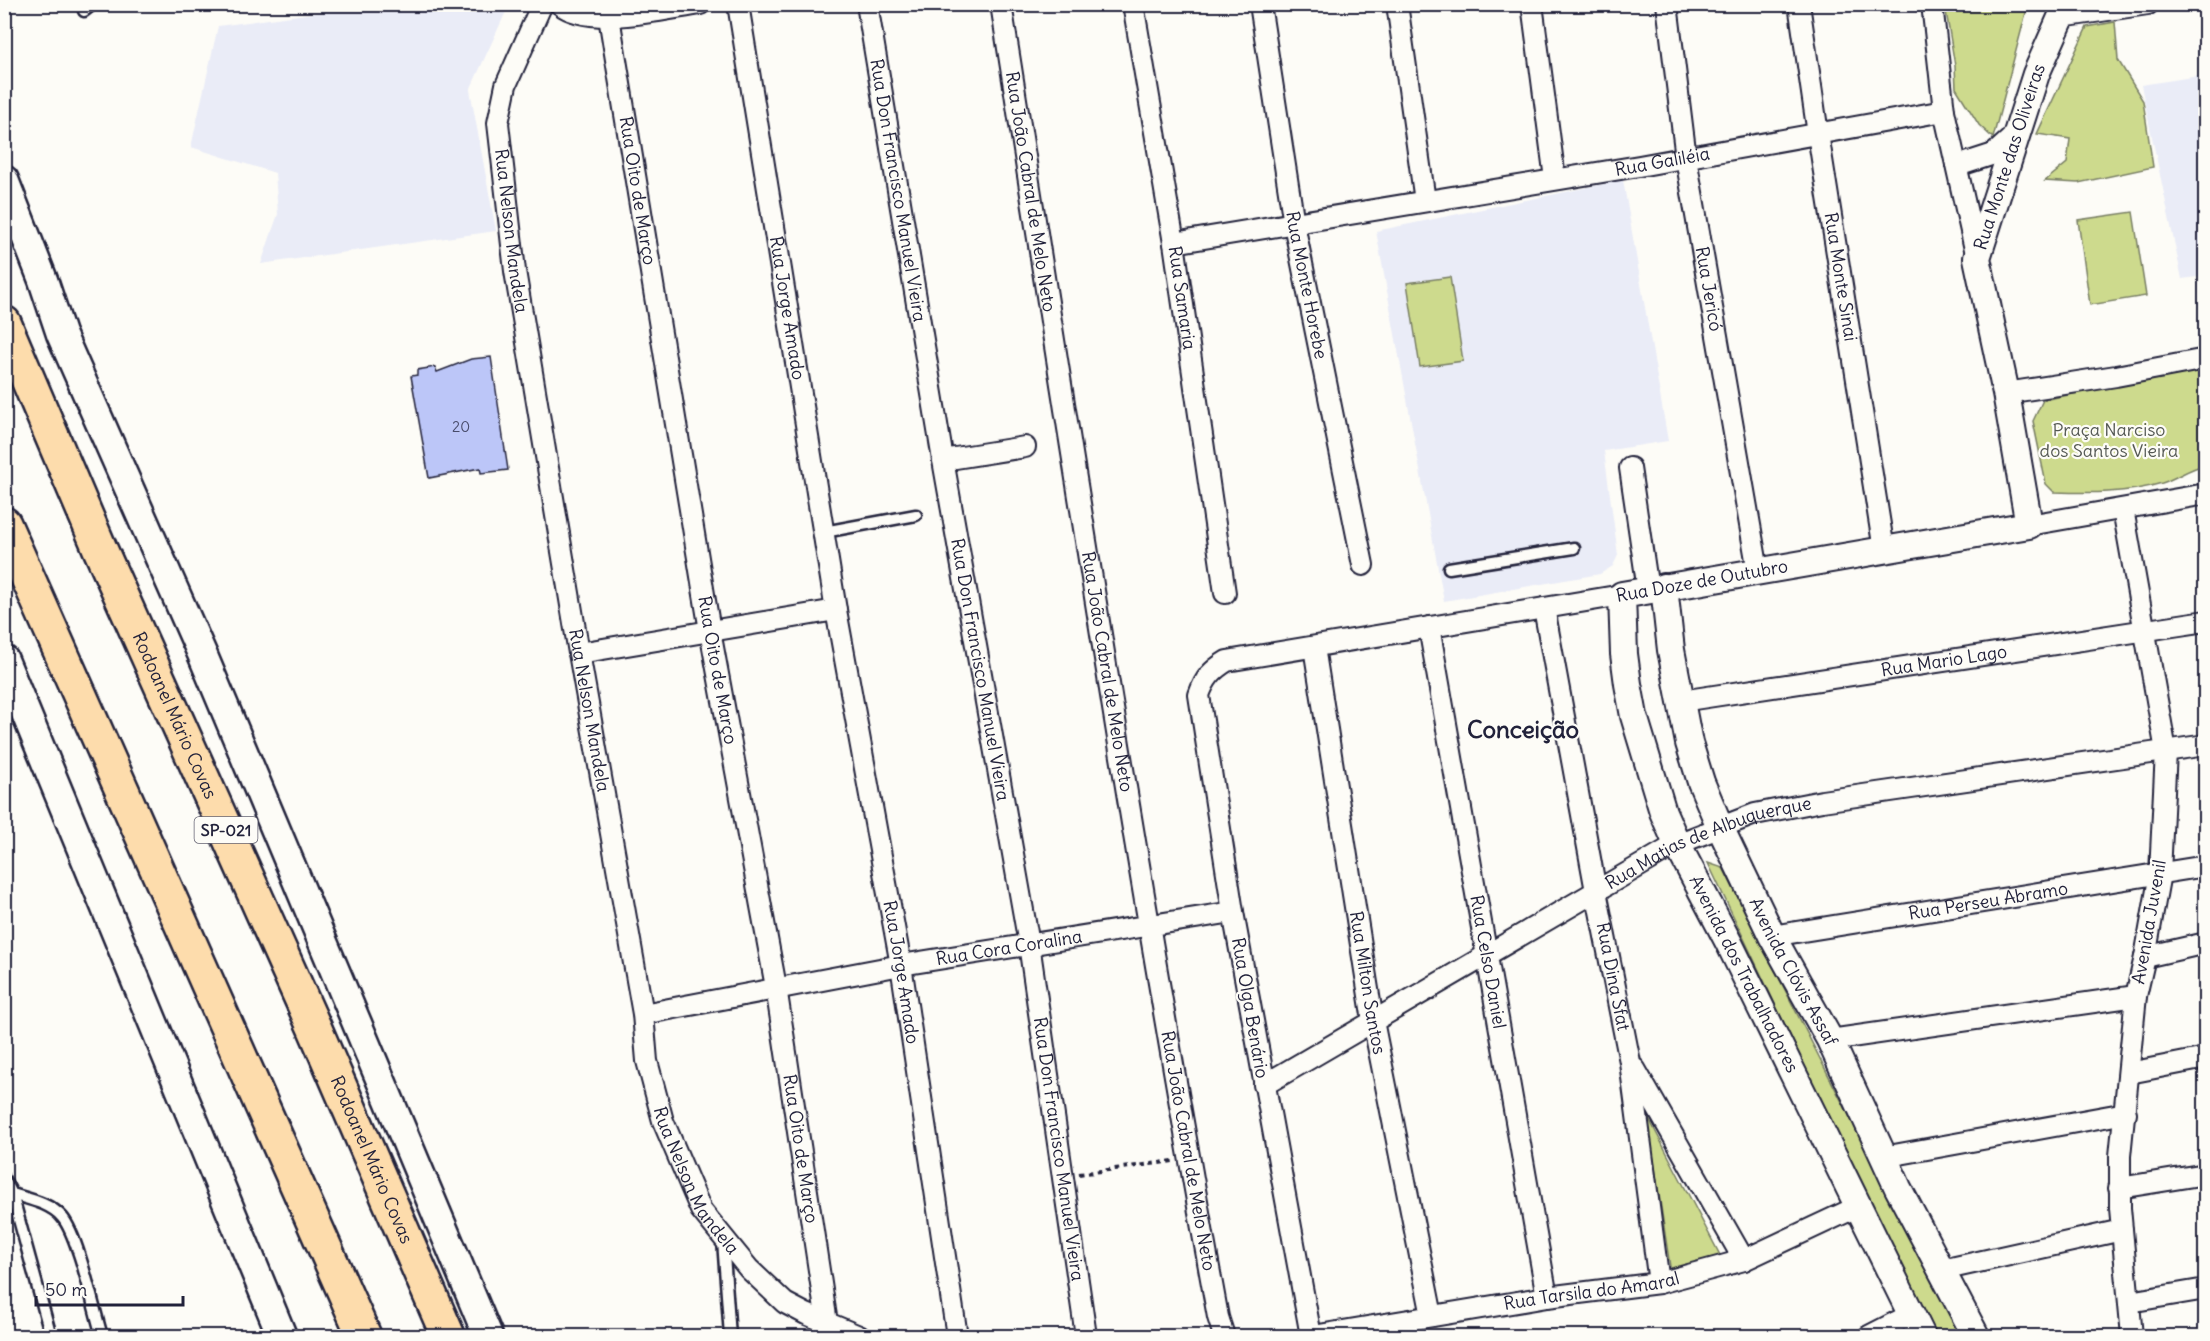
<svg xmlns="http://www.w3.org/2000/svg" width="2210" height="1341" font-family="Delius,sans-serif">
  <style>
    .built { fill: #eaecf7 }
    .green { fill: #cdda8d; stroke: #787e64; stroke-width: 1.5 }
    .building { fill: #bcc6f8; stroke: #22223b; stroke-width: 1.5 }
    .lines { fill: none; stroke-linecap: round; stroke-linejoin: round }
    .service-casing { stroke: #22223b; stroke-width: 15 }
    .minor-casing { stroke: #22223b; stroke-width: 24 }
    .tertiary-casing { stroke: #22223b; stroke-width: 30 }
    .secondary-casing { stroke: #22223b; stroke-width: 33 }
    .motorway-casing { stroke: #22223b; stroke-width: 38 }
    .path { stroke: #22223b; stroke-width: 4; stroke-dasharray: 4.5 4.5; stroke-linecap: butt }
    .service { stroke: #fdfcf7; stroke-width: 10 }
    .minor { stroke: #fdfcf7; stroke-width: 20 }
    .tertiary { stroke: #fdfcf7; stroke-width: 26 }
    .secondary { stroke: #fdfcf7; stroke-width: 28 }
    .motorway { stroke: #fddcac; stroke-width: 33 }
    .labels { text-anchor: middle; stroke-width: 4.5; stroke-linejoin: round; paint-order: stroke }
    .number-label { font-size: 15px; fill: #484b6a }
    .shield { fill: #fdfcf7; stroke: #646373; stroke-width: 1.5 }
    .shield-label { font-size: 16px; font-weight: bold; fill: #22223b }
    .street-label { font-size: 18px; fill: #22223b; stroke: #fdfcf7 }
    .park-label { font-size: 18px; fill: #555954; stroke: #fdfcf7 }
    .district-label { font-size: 24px; font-weight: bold; fill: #22223b; stroke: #fdfcf7 }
  </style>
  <rect width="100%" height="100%" fill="#fdfcf7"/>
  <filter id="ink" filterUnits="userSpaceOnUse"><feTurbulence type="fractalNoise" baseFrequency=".0167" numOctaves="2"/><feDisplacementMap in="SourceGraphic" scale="12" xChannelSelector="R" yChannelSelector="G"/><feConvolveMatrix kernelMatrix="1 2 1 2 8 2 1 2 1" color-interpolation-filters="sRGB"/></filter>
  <g filter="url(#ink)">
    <!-- built -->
    <path class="built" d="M380,4L509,5L470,90L496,231L261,264L278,214L275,173L191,147L218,26Z
      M2205,75V276L2182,279L2141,85Z
      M1623,180L1668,441L1604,451L1618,555L1613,566L1600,574L1444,601L1376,231Z"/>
    <!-- green -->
    <path class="green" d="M1945,5H2028L1993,138L1979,125L1956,88L1955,66Z
      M2115,22L2118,60L2143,101L2153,167L2078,183L2045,181L2067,163L2070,139L2037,134L2087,27Z
      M2133,212L2146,296L2090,305L2078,220Z
      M1450,277L1463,361L1420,367L1407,283Z
      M2205,368V465C2190,468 2177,478 2162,483C2126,494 2090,493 2054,492L2046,484L2033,421L2043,400Z
      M1708,863L1723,868L1961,1336H1933Z
      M1647,1115L1722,1259L1671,1273Z"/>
    <!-- building -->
    <path class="building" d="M491,357L508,470L481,473L480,468L429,478L411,376L417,375V370L435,367L437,372L471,359Z"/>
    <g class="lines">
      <defs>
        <path id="service" d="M84,11L93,4
          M824,532L916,515
          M1449,568L1574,548
          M4,1179L12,1194L51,1336
          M12,1194C28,1199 50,1203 62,1217C78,1235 94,1310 102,1336
          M723,1241L730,1336"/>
        <g id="minor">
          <path id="s1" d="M542,4L506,85L498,123L515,271L579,653L643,1014L647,1061L663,1121L701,1210L749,1269L785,1303L806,1314L859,1336"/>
          <path d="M560,4C589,28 665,9 700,4"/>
          <path id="s2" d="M738,4L836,610L901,965L957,1336"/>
          <path id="s3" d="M867,4L943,460L1029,944L1086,1336"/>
          <path id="s4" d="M1001,4C1070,442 1138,881 1218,1317L1224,1336"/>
          <path id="s5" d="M1133,4L1174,243L1225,593"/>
          <path id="s6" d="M1260,4L1294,224L1363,565"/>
          <path d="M1397,4L1425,201"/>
          <path d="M1532,4L1555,179"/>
          <path id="s7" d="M1667,4L1686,158L1758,571"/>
          <path id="s8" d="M1799,4L1818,134L1884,550"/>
          <path d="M1932,4L1944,111L1977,258"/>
          <path id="s9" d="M609,17L710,631L776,987L827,1323"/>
          <path d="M2061,17L2148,4"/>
          <path d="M1957,166L1994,154L2016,134"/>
          <path id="s10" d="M1174,243L1639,166L1944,111"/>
          <path d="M2006,393L2116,376L2206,359"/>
          <path d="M943,460L1025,447"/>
          <path d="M1630,468L1648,590"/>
          <path d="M2123,509L2166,751L2160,873L2145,957L2136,996L2120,1156V1208L2132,1336"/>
          <path d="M2029,525L2206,494"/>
          <path id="s11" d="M1544,608L1596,891L1630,1062L1659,1283"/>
          <path id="s12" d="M1429,627L1547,1297"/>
          <path id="s13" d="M1314,647L1373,1021L1432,1316"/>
          <path d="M579,653L836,610"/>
          <path id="s14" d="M1681,701L2206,621"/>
          <path id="s15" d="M1772,936L2206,866"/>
          <path d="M2145,957L2206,943"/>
          <path id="s16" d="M643,1014L901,965L1233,912"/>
          <path d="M1830,1040L2136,996"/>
          <path d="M1635,1069L1744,1260"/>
          <path d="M2129,1073L2206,1058"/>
          <path id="s17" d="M1264,1085L1677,844L1755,814L1822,801L2206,745"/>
          <path d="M1883,1157L2126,1113"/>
          <path d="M2119,1188L2206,1174"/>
          <path d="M1942,1270L2122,1230"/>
          <path d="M2129,1302L2206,1289"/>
          <path d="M1311,1336L1233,912L1199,695C1205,678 1212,670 1227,661L1622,595"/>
          <path id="s18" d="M1313,1336L1547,1297L1659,1283L1744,1260L1859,1206"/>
          <path d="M1869,1336L1912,1314"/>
        </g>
        <g id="tertiary">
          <path id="s19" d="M1664,587L1671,650L1689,743L1701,782L1720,827L1772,936L1830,1040L1898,1188L1976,1336"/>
          <path id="s20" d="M1922,1336L1729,943L1677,844L1663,812L1634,716L1628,684L1624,654L1622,595L2029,525L2006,393L1977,258L2036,74L2067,4"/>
        </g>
        <path id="secondary" d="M4,180L43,280L61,334L203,656L488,1336
          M4,660L282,1336"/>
        <g id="motorway">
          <path id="s21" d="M4,323L100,549L315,1029L448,1336"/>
          <path d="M4,524L364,1336"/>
        </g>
      </defs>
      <!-- service casing -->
      <use href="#service" class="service-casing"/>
      <!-- minor casing -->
      <use href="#minor" class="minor-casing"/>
      <!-- tertiary casing -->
      <use href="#tertiary" class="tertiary-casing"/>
      <!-- secondary casing -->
      <use href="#secondary" class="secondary-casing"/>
      <!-- motorway casing -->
      <use href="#motorway" class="motorway-casing"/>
      <!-- path -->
      <path class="path" d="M1079,1174L1173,1161"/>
      <!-- service -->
      <use href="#service" class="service"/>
      <!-- minor -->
      <use href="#minor" class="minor"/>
      <!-- tertiary -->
      <use href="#tertiary" class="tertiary"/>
      <!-- secondary -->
      <use href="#secondary" class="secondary"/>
      <!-- motorway -->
      <use href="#motorway" class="motorway"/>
    </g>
  </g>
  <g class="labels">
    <!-- number labels -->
    <g class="number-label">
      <text x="461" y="432">20</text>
    </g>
    <!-- shield labels -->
    <rect class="shield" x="194.5" y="817" width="63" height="26" rx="4.5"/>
    <g class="shield-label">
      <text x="226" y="836">SP-021</text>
    </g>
    <!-- street labels -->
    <g class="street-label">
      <text dy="6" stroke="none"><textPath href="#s20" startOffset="1598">Rua Monte das Oliveiras</textPath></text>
      <text dy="6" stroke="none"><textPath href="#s10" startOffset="495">Rua Galiléia</textPath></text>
      <text dy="6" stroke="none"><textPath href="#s9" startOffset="176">Rua Oito de Março</textPath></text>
      <text dy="6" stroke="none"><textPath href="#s3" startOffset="189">Rua Don Francisco Manuel Vieira</textPath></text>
      <text dy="6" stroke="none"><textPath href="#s4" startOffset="190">Rua João Cabral de Melo Neto</textPath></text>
      <text dy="6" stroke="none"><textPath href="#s1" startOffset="236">Rua Nelson Mandela</textPath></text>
      <text dy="6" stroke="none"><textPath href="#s8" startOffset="276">Rua Monte Sinai</textPath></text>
      <text dy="6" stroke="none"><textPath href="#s6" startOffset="285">Rua Monte Horebe</textPath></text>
      <text dy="6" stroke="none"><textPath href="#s7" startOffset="288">Rua Jericó</textPath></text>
      <text dy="6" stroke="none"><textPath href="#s5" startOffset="298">Rua Samaria</textPath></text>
      <text dy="6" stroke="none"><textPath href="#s2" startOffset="308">Rua Jorge Amado</textPath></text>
      <text transform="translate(1702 581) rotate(-10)" y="6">Rua Doze de Outubro</text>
      <text dy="6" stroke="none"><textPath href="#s14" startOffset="266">Rua Mario Lago</textPath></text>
      <text dy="6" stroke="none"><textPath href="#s9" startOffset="662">Rua Oito de Março</textPath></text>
      <text dy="6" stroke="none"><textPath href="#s3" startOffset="675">Rua Don Francisco Manuel Vieira</textPath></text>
      <text dy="6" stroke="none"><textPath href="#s4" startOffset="676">Rua João Cabral de Melo Neto</textPath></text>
      <text dy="6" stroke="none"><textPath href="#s1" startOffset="722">Rua Nelson Mandela</textPath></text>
      <text dy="6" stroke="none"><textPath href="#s21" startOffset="428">Rodoanel Mário Covas</textPath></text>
      <text dy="6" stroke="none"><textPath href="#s17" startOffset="508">Rua Matias de Albuquerque</textPath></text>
      <text dy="6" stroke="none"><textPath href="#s15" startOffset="219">Rua Perseu Abramo</textPath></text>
      <text transform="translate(2149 922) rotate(-80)" y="6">Avenida Juvenil</text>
      <text dy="6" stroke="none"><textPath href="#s16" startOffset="372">Rua Cora Coralina</textPath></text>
      <text dy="6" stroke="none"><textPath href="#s12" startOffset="340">Rua Celso Daniel</textPath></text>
      <text dy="6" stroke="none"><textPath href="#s19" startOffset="410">Avenida Clóvis Assaf</textPath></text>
      <text dy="6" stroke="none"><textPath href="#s2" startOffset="982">Rua Jorge Amado</textPath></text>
      <text transform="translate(1744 974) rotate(63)" y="6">Avenida dos Trabalhadores</text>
      <text dy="6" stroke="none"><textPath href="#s11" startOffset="375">Rua Dina Sfat</textPath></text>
      <text dy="6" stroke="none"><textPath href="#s13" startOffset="340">Rua Milton Santos</textPath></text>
      <text transform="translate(1250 1008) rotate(80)" y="6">Rua Olga Benário</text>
      <text dy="6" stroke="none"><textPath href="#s9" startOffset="1148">Rua Oito de Março</textPath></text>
      <text dy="6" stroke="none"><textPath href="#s3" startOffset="1161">Rua Don Francisco Manuel Vieira</textPath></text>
      <text dy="6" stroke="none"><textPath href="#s4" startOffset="1162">Rua João Cabral de Melo Neto</textPath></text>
      <text dy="6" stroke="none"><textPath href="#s21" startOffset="914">Rodoanel Mário Covas</textPath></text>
      <text dy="6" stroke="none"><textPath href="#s1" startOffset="1208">Rua Nelson Mandela</textPath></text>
      <text dy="6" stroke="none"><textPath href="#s18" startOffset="282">Rua Tarsila do Amaral</textPath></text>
    </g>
    <!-- park labels -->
    <g class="park-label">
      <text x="2109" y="436">Praça Narciso<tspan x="2109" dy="21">dos Santos Vieira</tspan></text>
    </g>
    <!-- district labels -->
    <g class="district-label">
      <text x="1523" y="738">Conceição</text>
    </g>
  </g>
  <!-- margin -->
  <rect width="2210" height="1341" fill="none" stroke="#fdfcf7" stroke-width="24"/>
  <rect x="12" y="12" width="2186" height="1317" fill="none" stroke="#22223b" stroke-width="2" filter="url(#ink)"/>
  <!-- scale -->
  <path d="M36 1296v9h147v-9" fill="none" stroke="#22223b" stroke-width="3"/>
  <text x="45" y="1296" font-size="18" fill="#22223b" stroke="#fdfcf7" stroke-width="4.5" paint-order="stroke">50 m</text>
</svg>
